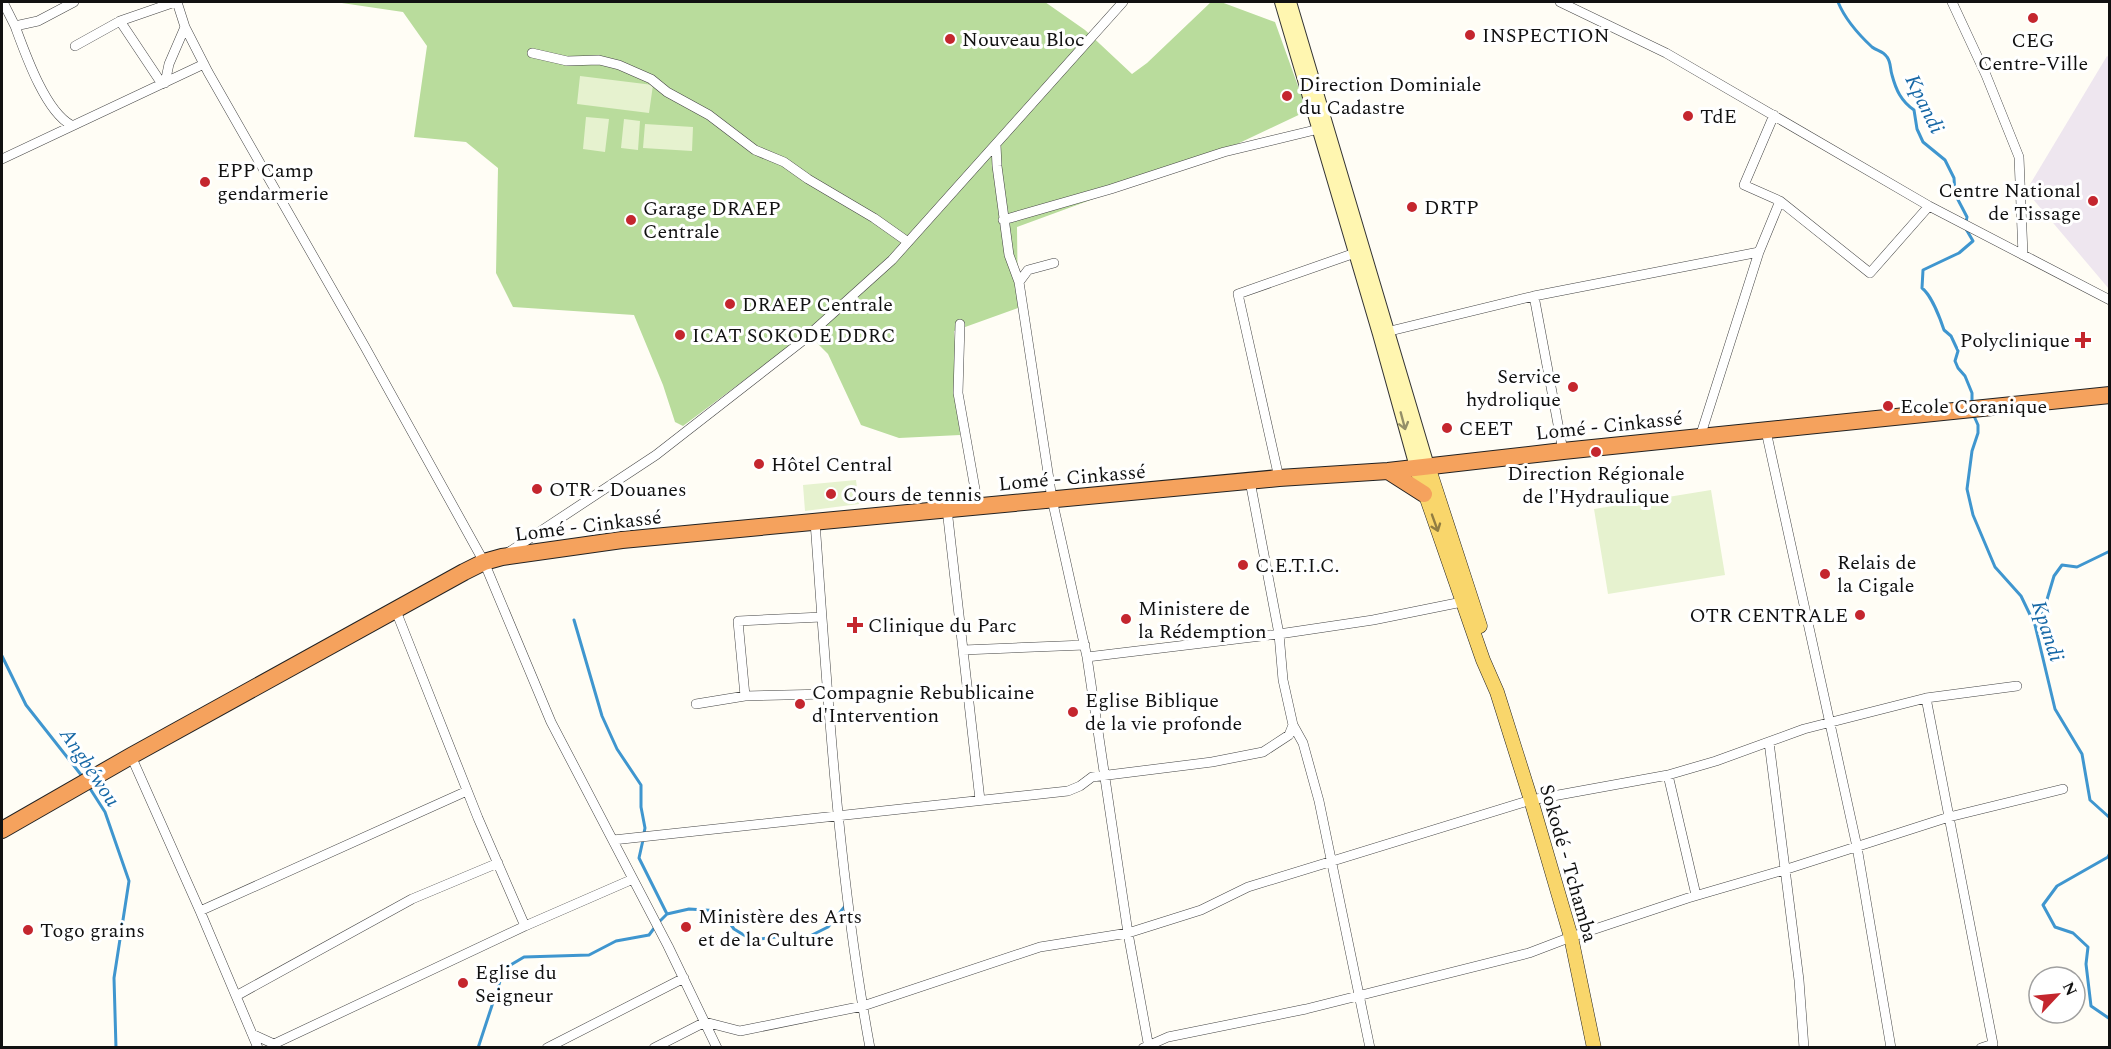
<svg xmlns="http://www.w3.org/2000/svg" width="2111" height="1049" font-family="Spectral,serif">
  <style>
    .industrial { fill: #eee6ef }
    .forest { fill: #b9dc9c }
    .pitch { fill: #e6f2cf }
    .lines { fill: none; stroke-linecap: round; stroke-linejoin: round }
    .stream { stroke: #3f96cf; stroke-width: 3 }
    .street-casing { stroke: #444; stroke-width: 10 }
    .secondary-casing { stroke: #333; stroke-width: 14 }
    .primary-casing { stroke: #222; stroke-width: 15 }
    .highway-casing { stroke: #222; stroke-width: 18 }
    .street { stroke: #fff; stroke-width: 9 }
    .secondary { stroke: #fff6b0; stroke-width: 12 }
    .primary { stroke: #f9d66b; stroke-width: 14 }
    .highway { stroke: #f5a25d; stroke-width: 16 }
    .oneway { stroke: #948f68 }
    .oneway2 { stroke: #917d42 }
    .poi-dot { fill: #c4262e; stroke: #fff; stroke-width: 2 }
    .labels { text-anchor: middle; stroke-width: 6; stroke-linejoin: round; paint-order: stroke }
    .poi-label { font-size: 20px; fill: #111; stroke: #fff; text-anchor: start }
    .street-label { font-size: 20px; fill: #111; stroke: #fff }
    .water-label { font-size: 21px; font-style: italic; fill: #1768a6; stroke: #fff }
  </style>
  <rect width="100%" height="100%" fill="#fffdf5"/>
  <!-- industrial -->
  <path class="industrial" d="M2107,56L2110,58L2109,289L2026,191Z"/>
  <!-- forest -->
  <path class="forest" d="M335,2H1045L1085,30L1132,74L1147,63L1211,2H1221L1275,22L1307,111L1216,154L1017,227L1018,308L954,331L960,435L899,438L861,425L828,354L807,333L683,426L675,422L663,385L634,315L513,307L496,273L498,168L466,142L414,137L427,46L403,12Z"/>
  <!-- pitch -->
  <path class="pitch" d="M580,76L653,85L649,113L577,104Z
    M586,117L609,119L605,152L583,149Z
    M624,119L640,121L638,150L621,148Z
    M645,124L693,127L692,151L643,148Z
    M856,480L859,504L805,511L803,485Z
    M1711,490L1725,575L1608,594L1594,509Z"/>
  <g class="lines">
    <!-- stream -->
    <path class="stream" d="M1838,2C1845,19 1858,34 1872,47C1877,51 1883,51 1887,57C1891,62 1890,69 1892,75C1896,90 1901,101 1914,110L1917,129L1923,142L1945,160L1954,178L1955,194L1967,217L1966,222
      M1966,229L1973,241L1959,253L1923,270L1922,288C1931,295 1940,318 1944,330L1951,336L1958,351L1955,361L1958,368L1965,376L1972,393V401
      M1974,416L1978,425V433L1972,451L1967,489L1973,515L1995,567L2021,596L2035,625L2055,709L2082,754L2090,800L2110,818
      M574,620L602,716L617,749L641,785V807L645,828L644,833
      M2037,633L2054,576L2062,565L2077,567L2110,551
      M2,656L26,705L82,776
      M89,787L105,812L129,881L114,978L116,1048
      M643,840L639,858L667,914L659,922
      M2110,853L2108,857L2057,886L2043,905L2055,927L2073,933L2088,947L2086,964L2091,1006L2110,1019
      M667,914L689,909L721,911L734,929L752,940L776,937L806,938L828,927L846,905
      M478,1048L504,969L524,957L589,955L616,941L649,935L655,927"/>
    <defs>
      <path id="street" d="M3,2L15,26L38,21L74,2
        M177,2L185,27L208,72L365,347L484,562L551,722L668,946L717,1048
        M1560,2L1666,53L1929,206L2110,300
        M1952,2L1986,75L2019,157L2023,255
        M120,21L162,84
        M15,26C25,53 45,111 71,125
        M75,46L120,21L175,2
        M532,53L567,61L599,60L619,65L651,79L667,92L709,115L755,150L784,162L808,179L874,218L908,242
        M165,83L169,64L185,27
        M996,145L997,166L1009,255L1019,282
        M2,159L204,64
        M1780,201L1870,273L1929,206
        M1003,220L1111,189L1224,152L1319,129
        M1054,263L1028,270L1019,282L1052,499L1087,657L1128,933L1149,1048
        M960,324L958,393L978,506
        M1382,333L1534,296
        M1766,431L1857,847L1891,1048
        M1700,437L1759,252L1780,201L1744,185L1774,115
        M1563,451L1534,296L1759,252
        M1279,478L1238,294L1355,253
        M1250,481L1279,634L1283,680L1293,725L1303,743L1319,801L1370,1048
        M947,509L980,800
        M815,522C828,697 838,874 870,1048
        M509,552L656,455L801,342L892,260L1123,2
        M396,611L478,818L525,926
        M963,650L1085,645
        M1087,657L1279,634L1373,620L1462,602
        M745,696L738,621L822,617
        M1926,698L1993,1044L1981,1048
        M696,704L745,696L828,694
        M1769,742L1799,980L1804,1048
        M131,756L200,911L258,1048
        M1668,775L1696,895
        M613,840L1068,791L1080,786L1092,777L1212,762L1263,752L1289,735L1293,725
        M200,911L467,791
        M236,996L412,899L498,863
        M252,1034L274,1044L525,926L633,879
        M547,1048L684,978
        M654,1048L705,1022L740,1031L863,1006L1040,947L1128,933L1201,910L1248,887L1531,800L1668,775L1716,761L1804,729L1926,698L2017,686
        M1143,1048L1168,1037L1306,1009L1529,953L1571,937L1688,898L1784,870L1949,817L2063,789"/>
      <path id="secondary" d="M1281,2L1379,334L1416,467
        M1290,2L1428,466"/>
      <path id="primary" d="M1428,466L1480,626
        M1416,467L1483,660L1497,692L1531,800L1571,937L1594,1048"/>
      <path id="highway" d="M1388,471L1424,494
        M2,830L131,756L464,572L484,562L502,557L622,540L1279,478L1388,471L1563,451L2110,395"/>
    </defs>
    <!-- street casing -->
    <use href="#street" class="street-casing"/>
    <!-- secondary casing -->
    <use href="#secondary" class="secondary-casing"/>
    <!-- primary casing -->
    <use href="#primary" class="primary-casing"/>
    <!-- highway casing -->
    <use href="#highway" class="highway-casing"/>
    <!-- street -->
    <use href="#street" class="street"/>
    <!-- secondary -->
    <use href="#secondary" class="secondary"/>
    <!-- primary -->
    <use href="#primary" class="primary"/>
    <!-- highway -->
    <use href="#highway" class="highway"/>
  </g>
  <!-- one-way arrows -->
  <defs><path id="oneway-shaft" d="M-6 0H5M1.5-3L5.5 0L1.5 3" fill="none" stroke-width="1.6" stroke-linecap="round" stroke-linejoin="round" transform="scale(1.5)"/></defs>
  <use class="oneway" href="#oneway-shaft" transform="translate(1403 421) rotate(75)"/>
  <use class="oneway2" href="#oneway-shaft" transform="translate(1435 523) rotate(70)"/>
  <!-- markers -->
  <g class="poi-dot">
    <circle cx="2033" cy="18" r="6"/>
    <circle cx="1470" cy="35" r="6"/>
    <circle cx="950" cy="39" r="6"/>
    <circle cx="1287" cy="96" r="6"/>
    <circle cx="1688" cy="116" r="6"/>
    <circle cx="205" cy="182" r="6"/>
    <circle cx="2093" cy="201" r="6"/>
    <circle cx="1412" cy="207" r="6"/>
    <circle cx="631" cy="220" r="6"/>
    <circle cx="730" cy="304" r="6"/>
    <circle cx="680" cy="335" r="6"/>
    <path d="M2080 331h6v6h6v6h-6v6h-6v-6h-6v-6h6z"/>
    <circle cx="1573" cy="387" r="6"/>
    <circle cx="1888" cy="406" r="6"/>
    <circle cx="1447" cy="428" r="6"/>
    <circle cx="1596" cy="452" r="6"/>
    <circle cx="759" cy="464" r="6"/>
    <circle cx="537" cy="489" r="6"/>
    <circle cx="831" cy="494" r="6"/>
    <circle cx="1243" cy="565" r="6"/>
    <circle cx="1825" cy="574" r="6"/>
    <circle cx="1860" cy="615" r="6"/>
    <circle cx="1126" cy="619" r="6"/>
    <path d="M852 616h6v6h6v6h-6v6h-6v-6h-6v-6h6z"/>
    <circle cx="800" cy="704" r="6"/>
    <circle cx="1073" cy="712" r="6"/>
    <circle cx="686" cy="927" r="6"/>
    <circle cx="28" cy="930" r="6"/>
    <circle cx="463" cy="983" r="6"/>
  </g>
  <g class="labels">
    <!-- poi labels -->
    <g class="poi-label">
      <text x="1482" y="42">INSPECTION</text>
      <text x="962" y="46">Nouveau Bloc</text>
      <text x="2033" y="47" text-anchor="middle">CEG<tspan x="2033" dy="23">Centre-Ville</tspan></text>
      <text x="1299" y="91">Direction Dominiale<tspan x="1299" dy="23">du Cadastre</tspan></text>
      <text x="1700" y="123">TdE</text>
      <text x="217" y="177">EPP Camp<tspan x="217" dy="23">gendarmerie</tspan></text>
      <text x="2081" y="197" text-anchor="end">Centre National<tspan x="2081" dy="23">de Tissage</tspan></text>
      <text x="1424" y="214">DRTP</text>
      <text x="643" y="215">Garage DRAEP<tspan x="643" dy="23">Centrale</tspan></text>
      <text x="742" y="311">DRAEP Centrale</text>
      <text x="692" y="342">ICAT SOKODE DDRC</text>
      <text x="2070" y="347" text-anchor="end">Polyclinique</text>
      <text x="1561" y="383" text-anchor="end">Service<tspan x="1561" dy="23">hydrolique</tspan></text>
      <text x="1900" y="413">Ecole Coranique</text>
      <text x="1459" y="435">CEET</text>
      <text x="771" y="471">Hôtel Central</text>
      <text x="1596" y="480" text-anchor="middle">Direction Régionale<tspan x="1596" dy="23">de l'Hydraulique</tspan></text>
      <text x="549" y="496">OTR - Douanes</text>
      <text x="843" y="501">Cours de tennis</text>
      <text x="1837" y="569">Relais de<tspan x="1837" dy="23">la Cigale</tspan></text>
      <text x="1255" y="572">C.E.T.I.C.</text>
      <text x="1138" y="615">Ministere de<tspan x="1138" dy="23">la Rédemption</tspan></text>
      <text x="1848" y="622" text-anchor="end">OTR CENTRALE</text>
      <text x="868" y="632">Clinique du Parc</text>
      <text x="812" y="699">Compagnie Rebublicaine<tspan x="812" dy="23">d'Intervention</tspan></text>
      <text x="1085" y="707">Eglise Biblique<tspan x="1085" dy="23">de la vie profonde</tspan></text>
      <text x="698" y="923">Ministère des Arts<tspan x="698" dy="23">et de la Culture</tspan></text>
      <text x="40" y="937">Togo grains</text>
      <text x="475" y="979">Eglise du<tspan x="475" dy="23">Seigneur</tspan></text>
    </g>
    <!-- street labels -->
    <g class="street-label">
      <text transform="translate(1609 425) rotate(-6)" y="7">Lomé - Cinkassé</text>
      <text transform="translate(1072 477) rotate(-5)" y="7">Lomé - Cinkassé</text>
      <text transform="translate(588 525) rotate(-7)" y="7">Lomé - Cinkassé</text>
      <text transform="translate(1569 863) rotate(74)" y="7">Sokodé - Tchamba</text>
    </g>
    <!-- water labels -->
    <g class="water-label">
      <text transform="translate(1925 104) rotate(64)" y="7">Kpandi</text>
      <text transform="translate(2048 631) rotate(72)" y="7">Kpandi</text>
      <text transform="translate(90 767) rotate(56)" y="7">Angbéwou</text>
    </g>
  </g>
  <!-- border -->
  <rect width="2111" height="1049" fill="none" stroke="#111111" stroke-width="6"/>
  <!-- north arrow -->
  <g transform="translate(2057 995) rotate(64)"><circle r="28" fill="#ffffff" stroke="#a0a0a0" stroke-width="1.5"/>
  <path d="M0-4.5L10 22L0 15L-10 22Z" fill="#c4262e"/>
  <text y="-9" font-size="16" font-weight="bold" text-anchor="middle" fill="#111111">N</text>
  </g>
</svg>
